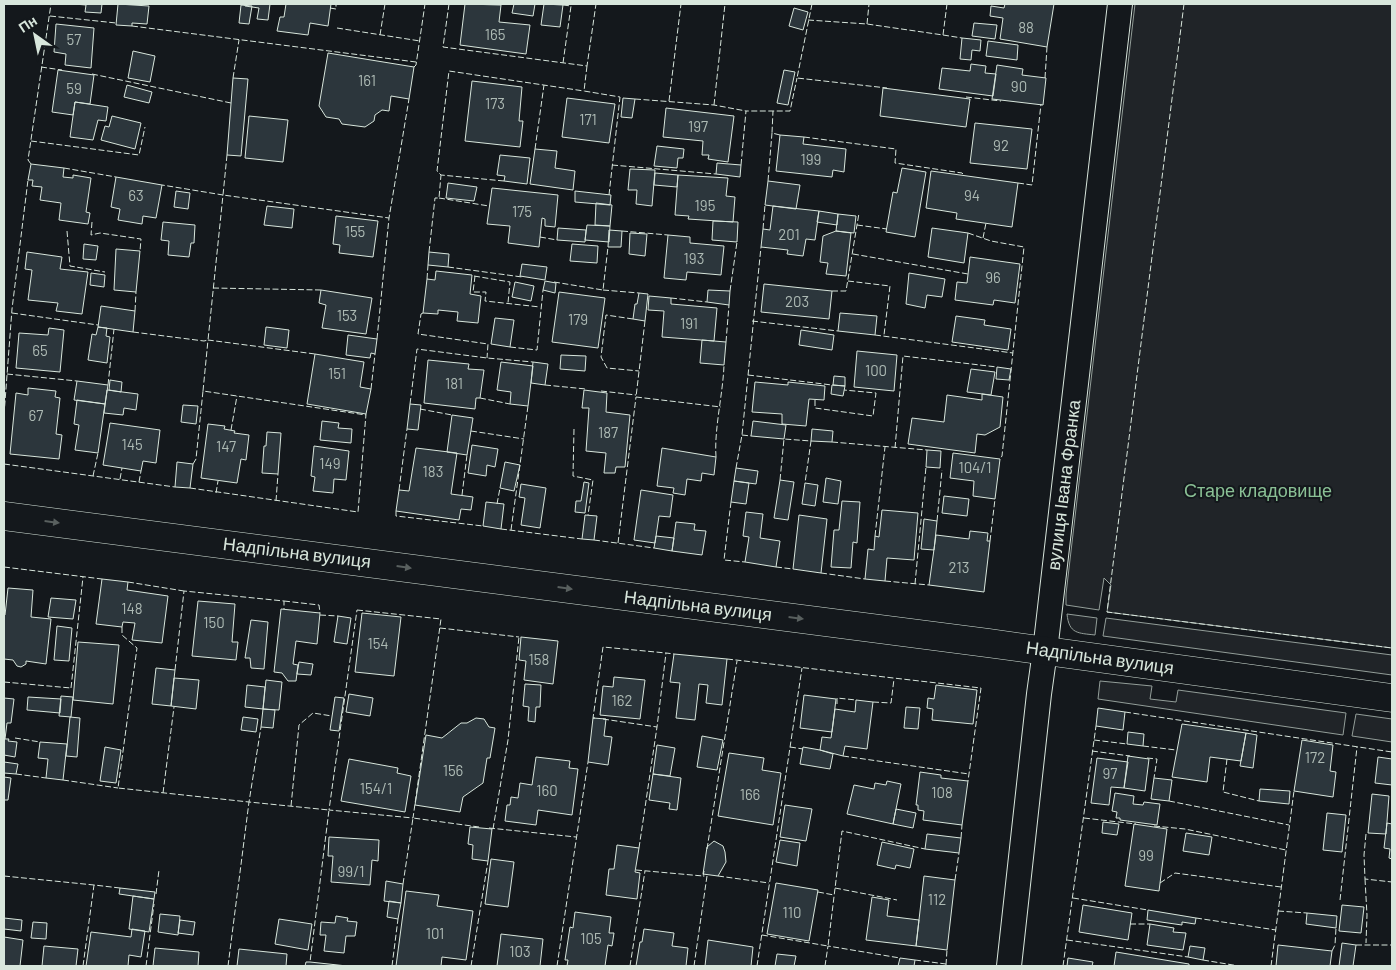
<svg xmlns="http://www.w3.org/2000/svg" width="1396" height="970" font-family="Barlow,sans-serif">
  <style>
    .green { fill: #202428; stroke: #939e99 }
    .building { fill: #2c363c; stroke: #d8e6dc }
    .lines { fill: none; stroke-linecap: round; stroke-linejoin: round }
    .minor-casing { stroke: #d8e6dc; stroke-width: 26 }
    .secondary-casing { stroke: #d8e6dc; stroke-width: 29 }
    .minor { stroke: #14181c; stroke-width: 24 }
    .secondary { stroke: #14181c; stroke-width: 28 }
    .fence { stroke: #d8e6dc; stroke-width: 1; stroke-dasharray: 6 2.5; stroke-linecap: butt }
    .oneway { fill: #59605f }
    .labels { text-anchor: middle; stroke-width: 4; stroke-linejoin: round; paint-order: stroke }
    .number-label { font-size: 15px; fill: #adbab4 }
    .street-label { font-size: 18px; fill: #d8e6dc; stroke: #14181c }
    .park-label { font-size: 18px; fill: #8ac095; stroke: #14181c }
  </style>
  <rect width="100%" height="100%" fill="#14181c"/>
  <!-- green -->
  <path class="green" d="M1135,4H1392V648L1107,612L1111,585L1104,578L1099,610L1066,605V594Z
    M1067,614L1097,618L1095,635C1078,633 1069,634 1067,614Z
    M1106,618L1392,655V675L1103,636Z
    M1100,681L1152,686L1150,699L1176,702L1178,690L1346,713L1343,735L1098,699Z
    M1356,714L1392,719V742L1352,736Z"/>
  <!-- building -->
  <path class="building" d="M74,4H102L101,13L85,12L86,5Z
    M118,4L149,6L147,24L132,23V26L116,25Z
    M245,4H270L268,20L257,19L259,8L245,6Z
    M286,4H331L328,26L310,23L308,35L277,31L280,17H284Z
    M465,4L501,5L499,22L530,25L526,54L460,45Z
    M514,4H535L533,16L512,13Z
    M544,4L563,5L560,27L541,25Z
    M1005,4H1054L1047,47L1000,39L1003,18L990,16L991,6L1004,8Z
    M241,5L252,6L249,24L239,23Z
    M794,8L808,12L803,30L789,26Z
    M974,23L997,25L995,39L972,36Z
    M56,24L94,28L91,68L65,65L66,54L54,52Z
    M962,38L981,40L980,51L972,50L971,60L960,59Z
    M988,41L1018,45L1017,60L986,56Z
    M133,51L155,56L150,82L128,78Z
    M328,53L414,67L409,99L391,96L389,111L382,110L375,115L374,121L365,127L342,124L339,119L326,117L319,106Z
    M971,64L986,66L985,73L996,74L993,96L939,89L942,68L970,71Z
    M997,65L1023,69L1022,75L1046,78L1043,105L992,99Z
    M58,70L94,75L90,104L75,102L73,115L52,112Z
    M784,70L795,72L788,105L777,103Z
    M233,78L248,79L241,156L227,155Z
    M472,81L522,87L519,121H523L520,147L465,141Z
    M127,85L152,92L149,103L124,97Z
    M883,88L970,99L966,127L880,116Z
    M567,98L615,104L609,143L562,137Z
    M623,98L635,99L632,118L621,117Z
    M75,102L108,107L106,121L98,120L93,140L70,137Z
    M666,108L734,116L728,162L708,159L709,155H702L703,141L663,137Z
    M112,116L141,123L135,149L101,140L105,126L109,127Z
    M249,116L288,120L283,162L245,158Z
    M975,123L1032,129L1027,169L970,163Z
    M780,135L804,137L803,144L846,149L844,172L833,170L832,177L776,171Z
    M657,146L684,149L683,158H678L677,168L654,166Z
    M535,149L557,151L555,168L575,171L573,190L530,184Z
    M500,155L530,158L527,184L504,181L505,176L497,175Z
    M717,163L741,165L740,177L716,174Z
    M31,164L64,168L63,177L73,178V175L91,178L86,212L90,213L88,224L59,220L61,203L40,200L42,187L32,186L33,180H28Z
    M902,168L926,172L915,237L886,232L893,192L897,193Z
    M630,169L655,170L652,206L636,204L637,190H628Z
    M931,171L1018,183L1012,227L956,219L957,213L926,208Z
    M655,173L678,175L677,187L654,185Z
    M678,175L728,178L726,196L735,197L733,222L688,219L689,216L675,215Z
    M116,177L162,185L156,218L143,216L142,224L118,220L120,209L111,207Z
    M768,181L800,185L796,209L765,205Z
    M448,183L477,187L474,201L446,198Z
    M492,188L558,195L555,227L545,226V219L542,218L539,247L508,243L510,226L487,224Z
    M176,191L190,193L188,209L174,207Z
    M575,191L611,195L610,205L575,202Z
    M596,203L612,205L610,226L595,225Z
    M267,206L294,209L292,228L264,225Z
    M773,206L819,211L815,240L806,239L803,256L787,254L788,250L761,247L763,229L770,230Z
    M819,211L838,214L837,225L817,222Z
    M838,214L856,216L854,233L836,231Z
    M336,216L378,221L373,257L339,253L340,245L333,244Z
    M713,221L738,222L737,242L712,240Z
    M163,222L195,225L194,243H191L189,257L168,255L169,241L161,240Z
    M587,225L610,226L609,242L585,240Z
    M558,228L586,230L585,242L557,240Z
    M932,228L968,233L964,263L928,257Z
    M609,230L622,231L621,247H608Z
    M836,231L851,233L846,276L826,274L828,263L820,262L823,236Z
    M630,233L647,234L645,256L629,254Z
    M668,235L690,237V243L724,246L721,275L687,272L686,280L664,278Z
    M84,244L98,246L96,260L83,259Z
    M572,244L598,246L597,263L570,261Z
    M116,249L140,251L136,292L114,290Z
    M27,252L62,257L60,269L88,272L82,314L56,311L58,303L28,300L32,270L25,269Z
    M429,252L449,254L448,267L428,265Z
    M970,257L1020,264L1015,303L994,300L993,305L955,300L957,282L967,283Z
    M522,264L547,267L545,280L520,276Z
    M436,271L472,275L470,294L481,296L478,323L457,321L458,312L438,310V314L423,313L427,279L435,280Z
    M91,273L105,275L104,287L90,285Z
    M909,273L945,279L942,297L927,295L925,308L906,304Z
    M545,281L556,283L555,293L543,290Z
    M515,282L534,286L531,301L512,297Z
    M764,284L832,291L829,319L761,312Z
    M321,290L372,298L366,334L322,328L326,305L319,303Z
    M708,290L730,291L729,305L707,302Z
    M559,292L605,298L598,348L552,342Z
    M639,293L648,294L645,321L633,319L635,304H637Z
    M649,296L671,298V304L717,308L714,341L662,337L664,311L648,310Z
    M101,306L135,311L133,332L98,327Z
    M840,313L877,316L875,335L838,331Z
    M956,316L985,320L984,325L1011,329L1008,350L952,342Z
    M495,318L514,320L510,347L491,344Z
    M98,327L107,328L106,336L110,337L107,363L88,360L92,334L96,335Z
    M266,327L289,330L287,348L264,345Z
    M49,328L64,330L60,372L16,368L19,333L48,335Z
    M801,330L834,335L832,350L799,345Z
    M348,335L377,339L375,354L371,353L370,358L346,355Z
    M702,340L726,342L724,365L700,363Z
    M857,351L897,355L894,391L854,387Z
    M315,354L364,362L360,387L371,389L366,414L307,404Z
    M561,355L586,356L585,371L560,369Z
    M428,360L469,364L468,369L484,370L480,398H476L475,409L424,403Z
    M501,362L533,366L528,406L510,404L511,392L497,390Z
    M533,362L548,364L545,385L531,383Z
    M997,367L1011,369L1009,380L996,379Z
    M971,369L995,372L991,395L967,392Z
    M834,376L845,377V386L833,385Z
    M110,380L122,382L121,392L109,390Z
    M77,381L108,385L105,404L74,400Z
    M755,382L788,385V382L825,386L824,400L809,399L806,426L782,424V414L752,412Z
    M832,385L845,386L843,396L831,394Z
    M28,388L56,391L55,397L60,398L56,434L62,435L59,459L10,454L16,393L28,395Z
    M107,390L138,394L136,410L124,408L123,415L104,413Z
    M584,390L607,393L606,412L630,415L625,467H616L615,473H604L606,453L586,451L589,408H582Z
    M982,394L1003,397L1000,427L985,435L977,434L975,453L908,444L912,418L944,422L947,395L982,400Z
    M77,400L105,404L98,453L75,450L79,425L74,424Z
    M410,404L421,405L418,430L407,429Z
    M183,405L198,406L196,424L181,422Z
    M452,415L473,418L467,455L447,452Z
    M322,421L339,423L338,428L352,429L351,443L320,440Z
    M753,421L786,425L784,439L751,436Z
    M110,423L160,430L156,463L143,461L141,471L103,465Z
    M208,424L225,426L224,429L235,431L234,433L249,435L246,460L241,459L237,483L201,478Z
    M812,429L833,431L832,442L811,441Z
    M267,432L281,433L278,474L262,473L264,446H266Z
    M472,445L498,449L495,467L487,465L486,476L468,473Z
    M314,446L349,451L346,480L334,479L333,493L313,491L315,477L311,476Z
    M416,448L457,453L451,494L473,497L471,510L461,509L459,520L396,511L399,490L409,491Z
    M662,448L716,457L714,475L702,473L701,481L687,479L685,495L673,493L674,488L657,486Z
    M927,450L941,451L940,468L926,467Z
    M953,453L1000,459L995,499L973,496L974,481L950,478Z
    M177,462L193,464L190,488L175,487Z
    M505,462L520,465L514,491L500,488Z
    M736,468L758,471L756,484L734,481Z
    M826,478L841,481L838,504L823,502Z
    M780,480L794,482L788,520L774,518Z
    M734,481L749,483L746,504L731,502Z
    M584,482L589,483L585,513L575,512L576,501H581Z
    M805,483L818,485L815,506L802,504Z
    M521,484L546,488L540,528L521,525L525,498L519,497Z
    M641,490L673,495L670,517L659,516L655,543L634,540Z
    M944,496L969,499L967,516L942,513Z
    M842,501L860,502L857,543L853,542L851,568L831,567L834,530H839Z
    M486,502L504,504L501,529L483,526Z
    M882,510L918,513L914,560L887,558L885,581L865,579L868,549L874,550L875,536L879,537Z
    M746,512L763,514L760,538L780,541L776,567L745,562L749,537L743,536Z
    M585,515L597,516L594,540L582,539Z
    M799,515L827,519L821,573L793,569Z
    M924,519L937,521L934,550L921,549Z
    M676,522L695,524L694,530L706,531L702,555L672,551Z
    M970,531L988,533L987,541H990L984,592L929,585L936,535L969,539Z
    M656,536L674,538L672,551L654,548Z
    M102,579L128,582L127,590L168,596L162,643L132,640L135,623L123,622L122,627L96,624Z
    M8,588L33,590L31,617L51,619L46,664L26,661V664L21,667L17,666L13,660L4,659V615H5Z
    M51,598L76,600L73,619L48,617Z
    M198,601L235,604L232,642H238L236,660L192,656Z
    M281,609L320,613L317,644L296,641L293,664L298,665L296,681H288L282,673L274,672Z
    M362,613L401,617L394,676L355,672Z
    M338,616L351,618L347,644L334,642Z
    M251,620L268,622L264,669L251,668L250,658H245Z
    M57,626L72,628L69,661L54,660Z
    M521,637L558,641L553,684L524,680L526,661L519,660Z
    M78,642L119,645L113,704L73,700Z
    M674,654L727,659L722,705L706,703L708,685L699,684L695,720L676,718L680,683L670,682Z
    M299,662L313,664L311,675L297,674Z
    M156,668L175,670L171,706L152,704Z
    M614,677L645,680L640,719L600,715L603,686L613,687Z
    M174,678L199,680L196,709L171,706Z
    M266,680L282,682L279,710L263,709Z
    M525,684L541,685L540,707H536L535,722L528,721L529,707L523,706Z
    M247,685L265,687L263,709L245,707Z
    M936,685L977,690L973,724L932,720L933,709L927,708L928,698L934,699Z
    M349,694L373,698L370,716L346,712Z
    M804,695L836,699L832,732L800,728Z
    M61,696L73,697L71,717L59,716Z
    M28,697L61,699L60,713L27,710Z
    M335,697L344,698L339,731L330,730Z
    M4,698L14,699L11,723H7L5,739H9L8,741L17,742L15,757L4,755Z
    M856,700L873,702L867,749L845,746L843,756L820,750L822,737L831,738L835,709L855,712Z
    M906,707L920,708L918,729L904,728Z
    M1098,708L1125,712L1123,730L1096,726Z
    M263,709L275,710L273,728L261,727Z
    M70,717L80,718L77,757L66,756Z
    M243,717L258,719L256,732L241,730Z
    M476,718L484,719L489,727L495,728L490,758H487L483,783L463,797L460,812L415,805L426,735L442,738L461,723H467Z
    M593,718L606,719L604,736L612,737L608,765L588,762Z
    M1182,724L1246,733L1241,761L1210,757L1207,782L1172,777Z
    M1128,732L1144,734L1143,746L1127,744Z
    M1246,733L1257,735L1253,768L1240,766Z
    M702,736L723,740L717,770L697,767Z
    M1302,740L1333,745L1330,771L1336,772L1333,797L1294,791Z
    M40,742L67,744L63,780L46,778L48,759L38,758Z
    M657,745L675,748L670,776L653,774Z
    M105,747L121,750L116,783L100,781Z
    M803,747L820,750L833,754L830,769L800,764Z
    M729,753L764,758L762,770L781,773L773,825L718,816Z
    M1128,756L1149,759L1145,791L1124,788Z
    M536,757L570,761L569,768L578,769L572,815L538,810L536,825L505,821L507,805H510L511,797L518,798L520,783L532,785Z
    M1378,757L1392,759V785L1375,783Z
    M1097,758L1128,762L1124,788L1111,787L1109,805L1091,803Z
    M349,759L398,768L397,773L411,776L405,812L341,801Z
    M4,762L18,764L16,774L4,773Z
    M920,772L941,775V778L968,781L962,825L923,820L924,811L918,810V805H916Z
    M653,774L681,778L677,810L669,809L670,803L649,800Z
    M4,777L11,778L8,800H4Z
    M1154,778L1172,780L1169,801L1151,799Z
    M887,781L901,784L893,824L847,814L854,785L874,789L875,783L886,785Z
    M1260,789L1290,791L1289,804L1259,801Z
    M1115,793L1134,796L1133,804L1143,805L1144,802L1160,804L1157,825L1120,820V818H1116L1117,812L1112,811Z
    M1372,794L1389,796L1386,834L1368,833Z
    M785,805L812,809L806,841L780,837Z
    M896,809L916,813L913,828L893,824Z
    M1327,813L1346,815L1342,852L1323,850Z
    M1103,822L1119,824L1117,835L1102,833Z
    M1387,823L1392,824V859L1389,858L1390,849L1384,848Z
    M1134,824L1167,829L1159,891L1125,886Z
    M470,827L492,829L488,861L472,859L473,845L468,844Z
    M1186,833L1212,837L1209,855L1183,851Z
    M927,834L961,838L959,853L925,849Z
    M329,837L379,840L378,861L372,860L370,885L331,882L333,856H328Z
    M780,840L800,843L797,866L776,862Z
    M714,841L723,846L725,852L726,862L718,876L703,874L707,847Z
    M882,842L914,849L910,868L896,865L895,869L877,865Z
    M617,845L639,848L635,872L640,873L637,899L606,895L609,869H614Z
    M491,859L514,862L508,907L485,904Z
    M924,876L955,880L947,950L916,946Z
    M386,881L403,884L401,903L384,901Z
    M776,883L818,890L809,941L767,934Z
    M120,888L155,892L154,899L119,894Z
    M406,891L439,895L437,906L473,911L466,960L442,957L441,966H396Z
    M133,896L154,899L149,932L129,929Z
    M872,897L889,900L887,916L919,920L916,946L866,940Z
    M389,901L401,903L398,919L387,917Z
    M1083,905L1132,913L1128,940L1079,932Z
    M1342,905L1364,907L1361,933L1339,931Z
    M1148,910L1196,918L1195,924L1182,922V925L1147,920Z
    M575,912L611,917L609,933H614L612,946L608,945L605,966H567L568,960H565L570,927L573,928Z
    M1307,913L1337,916L1336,928L1306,924Z
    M160,914L180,916L178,935L158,932Z
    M336,916L348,918L347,921L357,922L355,936H346L344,953L324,951L326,935H320L321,922L335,923Z
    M4,918L22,920L21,931L4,929Z
    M279,919L312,924L308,950L275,944Z
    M180,920L195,922L193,935L178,933Z
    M33,922L47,923L46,939L31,938Z
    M1150,924L1174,928L1173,932L1186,933L1183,950L1147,945Z
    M132,929L145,931L141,957L129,955L128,966H86L91,932L131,937Z
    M644,929L674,933L672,946L688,948L686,966H636L640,942H642Z
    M501,934L543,939L540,966H497Z
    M4,937L23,940L20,966H4Z
    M708,940L753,947L751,966H705Z
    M1342,943L1356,945L1353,966H1339Z
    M1278,945L1332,951L1330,966H1276Z
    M44,946L78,949L76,966H42Z
    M1190,946L1205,948L1203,960L1188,957Z
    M155,948L199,952L198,966H153Z
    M239,949L287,954L286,966H237Z
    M1116,952L1189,964V966H1114Z
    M777,954L796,956L794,966H775Z
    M900,958L915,960L914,966H898Z
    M1068,958L1093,962L1092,966H1067Z
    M306,962H310L347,966H305Z"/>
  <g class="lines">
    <defs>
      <path id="minor" d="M1009,966L1039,694L1045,651L1120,4"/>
      <path id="secondary" d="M4,516L988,643L1392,698"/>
    </defs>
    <!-- minor casing -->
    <use href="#minor" class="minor-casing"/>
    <!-- secondary casing -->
    <use href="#secondary" class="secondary-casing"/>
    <!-- minor -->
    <use href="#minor" class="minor"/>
    <!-- secondary -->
    <use href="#secondary" class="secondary"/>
    <!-- fence -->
    <path class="fence" d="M449,4L443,47L587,66L596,4
      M812,4L797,78L887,88
      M1184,4L1107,612L1392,648
      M563,5L571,6L563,63
      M330,8L336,9V4
      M50,16L116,23
      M808,20L867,24L943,35L947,4
      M867,24L869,4
      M132,26L416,62
      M337,28L420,41
      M380,35L385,4
      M943,35L962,38
      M587,66L584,91L620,97
      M41,67L62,70
      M414,67L416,65L425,4
      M92,74L231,103
      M233,78L239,40
      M1045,78L1047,47
      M966,97L1001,101
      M635,99L714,105L746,111
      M669,101L681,4
      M714,105L725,4
      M780,135L772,133L773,111H790L797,78
      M804,137L896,149L895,163L962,173L964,175
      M31,141L139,155L145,127
      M535,149L544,85
      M227,155L223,195L389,218
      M31,164L28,160L51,4
      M612,165L716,174
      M741,165L746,111H773
      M64,168L116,177
      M504,181L441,175L437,171L449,71L584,91
      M768,181L772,133
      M1018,183L1032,185L1041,104
      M609,195L620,97
      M439,198L489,206
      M92,222L91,235L100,233L141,239L140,251
      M857,225L887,229
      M763,229L765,205
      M67,231L70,266L105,272
      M622,231L668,235
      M968,233L991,241L1024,247L1002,456L1000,459
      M540,237L557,240
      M983,238L986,223
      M429,252L435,198H439L441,175
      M853,254L968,274
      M448,267L522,277
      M474,276L510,282L508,303
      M475,276L473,292H486L485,301L540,307
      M427,279L428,265
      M848,281L890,286L884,335
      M554,282L603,290L608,247
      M213,288L321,290
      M603,290L639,293
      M730,291L737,242
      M832,291H846L859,213
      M671,298L707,302
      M135,311L136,292
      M12,313L98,325
      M423,313L421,314L418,334L488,344L487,358
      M633,319L606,315L601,357L607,368L639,371
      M645,321L636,397L721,407
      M752,321L838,331
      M133,332L204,341L208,340L223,195L162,185
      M875,335L1013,353
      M377,339L389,218L409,99
      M726,342L729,305
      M510,347L537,350L543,290
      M7,374L77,381
      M748,375L832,385
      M108,385L114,329
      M545,385L586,389
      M371,389L375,354
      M203,391L208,340L315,354
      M601,391L636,395
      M480,398L510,404
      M815,400V408L873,416L876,393L844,390
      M410,404L417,349L487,358L533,362
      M420,409L452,415
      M4,415L12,309L28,180
      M574,429L573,476L593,480L588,515
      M231,430L237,396
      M471,431L524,439
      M742,435L751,436
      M832,442L927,450
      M895,448L903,356L997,367
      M716,457C714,429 723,394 724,365
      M4,464L175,487
      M193,464L196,459L203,391L366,415
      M736,468L742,435L761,247
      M93,476L98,453
      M120,479L122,468
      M780,480L784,439L811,441L805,483
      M139,482L141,471
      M190,488L358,512L366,414
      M399,490L407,429
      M216,493L218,481
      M462,495L467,455
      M276,501L278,474
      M731,502L724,560L745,562
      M497,504L500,488
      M396,511V516L483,526
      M937,521L942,470
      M501,529L582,539
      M511,530L528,406
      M875,536L885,447
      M594,540L654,548
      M990,541L995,499
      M618,543L636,397
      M4,567L102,579
      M776,567L793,569
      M821,573L865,579
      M885,581L929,585
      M128,582L184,591
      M915,584L926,467
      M284,601L319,605L320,613
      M357,610L441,619L413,818L329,810Z
      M320,615L338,616
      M122,627V635L137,648L118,788L249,802L261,727
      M440,628L519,637
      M727,659L981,688L968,781
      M175,670L184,591L284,601V609
      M4,682L71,688
      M71,688L83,577
      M873,702L891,703L894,679
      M837,704V698L856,700
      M1125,712L1392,752
      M595,718H593L603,647L666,653
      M603,719L657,727
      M15,738L40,742
      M1094,740L1127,744
      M1143,746L1176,750
      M790,747L803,749
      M1092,751L1130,756
      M843,756L969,774
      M1147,758L1157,759L1154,778
      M1227,759L1223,792L1259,801
      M16,774L46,778
      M63,780L118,788
      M163,793L174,707
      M1169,801L1289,825
      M291,806L299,725L313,713L332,716
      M1084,818L1136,824
      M1154,826L1185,829L1286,850
      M489,828L576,837
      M493,829L508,740L519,637H521
      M1366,834L1364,855L1365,879L1392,882
      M961,838L962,825
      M639,848L657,727L666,653L674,654
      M707,849L737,661
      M636,870L703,876L704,871
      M4,876L94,885
      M718,876L769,883
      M1365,879L1367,915L1366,943
      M955,880L959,853
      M1160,883L1175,873L1281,887
      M403,884L413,818L479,827
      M835,888L897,900
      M818,892L834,895
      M156,894L159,870
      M1073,898L1148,910
      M1340,900L1357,747
      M1278,911L1307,913
      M1196,918L1276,930
      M1130,924H1150
      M762,935L828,946L842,831L925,849
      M1067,940L1188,957
      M1356,945H1392
      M1332,951L1335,945L1336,928
      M915,960L946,964
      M1203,960L1239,966
      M946,965L947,950
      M83,966L94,885L120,888
      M146,966L154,904
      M228,966L249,802L329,810L310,962
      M392,966L398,919
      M471,966L488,861
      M557,966L588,762
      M630,966L645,871
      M694,966L707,876H703
      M757,966L802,668
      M825,966L828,946L900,958
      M1063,966L1096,726
      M1271,966L1294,791"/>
  </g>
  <!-- one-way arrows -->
  <defs><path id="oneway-solid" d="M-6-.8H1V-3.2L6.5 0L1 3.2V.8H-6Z" transform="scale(1.25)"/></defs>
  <g class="oneway">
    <use href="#oneway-solid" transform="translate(52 522) rotate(7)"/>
    <use href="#oneway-solid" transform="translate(404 567) rotate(8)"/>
    <use href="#oneway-solid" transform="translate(565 588) rotate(8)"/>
    <use href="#oneway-solid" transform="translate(796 618) rotate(7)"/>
  </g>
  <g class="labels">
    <!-- number labels -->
    <g class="number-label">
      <text x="1026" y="33">88</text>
      <text x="495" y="40">165</text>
      <text x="74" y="45">57</text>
      <text x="367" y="86">161</text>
      <text x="1019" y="92">90</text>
      <text x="74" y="94">59</text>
      <text x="495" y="109">173</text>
      <text x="588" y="125">171</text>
      <text x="698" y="132">197</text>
      <text x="1001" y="151">92</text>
      <text x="811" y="165">199</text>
      <text x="136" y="201">63</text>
      <text x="972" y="201">94</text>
      <text x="705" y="211">195</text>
      <text x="522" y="217">175</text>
      <text x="355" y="237">155</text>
      <text x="789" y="240">201</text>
      <text x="694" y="264">193</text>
      <text x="993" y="283">96</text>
      <text x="797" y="307">203</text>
      <text x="347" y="321">153</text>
      <text x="578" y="325">179</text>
      <text x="689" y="329">191</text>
      <text x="40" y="356">65</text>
      <text x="876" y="376">100</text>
      <text x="337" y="379">151</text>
      <text x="454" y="389">181</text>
      <text x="36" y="421">67</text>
      <text x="608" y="438">187</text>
      <text x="132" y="450">145</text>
      <text x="226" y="452">147</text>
      <text x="330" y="469">149</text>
      <text x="975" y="473">104/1</text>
      <text x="433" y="477">183</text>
      <text x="959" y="573">213</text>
      <text x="132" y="614">148</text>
      <text x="214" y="628">150</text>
      <text x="378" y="649">154</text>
      <text x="539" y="665">158</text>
      <text x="622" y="706">162</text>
      <text x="1315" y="763">172</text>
      <text x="453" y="776">156</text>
      <text x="1110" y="779">97</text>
      <text x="376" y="794">154/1</text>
      <text x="547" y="796">160</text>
      <text x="942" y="798">108</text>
      <text x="750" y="800">166</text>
      <text x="1146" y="861">99</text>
      <text x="351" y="877">99/1</text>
      <text x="937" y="905">112</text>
      <text x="792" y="918">110</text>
      <text x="435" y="939">101</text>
      <text x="591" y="944">105</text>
      <text x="520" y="957">103</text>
    </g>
    <!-- street labels -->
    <g class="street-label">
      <text transform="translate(1064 485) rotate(-83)" y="6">вулиця Івана Франка</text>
      <text transform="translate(297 553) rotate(7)" y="6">Надпільна вулиця</text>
      <text transform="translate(698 606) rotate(7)" y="6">Надпільна вулиця</text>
      <text transform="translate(1100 658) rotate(8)" y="6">Надпільна вулиця</text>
    </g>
    <!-- park labels -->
    <g class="park-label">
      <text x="1258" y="497">Старе кладовище</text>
    </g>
  </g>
  <!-- border -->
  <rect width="1396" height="970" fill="none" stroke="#d8e6dc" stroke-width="10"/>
  <!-- north arrow -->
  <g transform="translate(35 35) rotate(327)" stroke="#14181c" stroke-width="4" paint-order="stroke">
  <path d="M0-4L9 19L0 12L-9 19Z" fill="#d8e6dc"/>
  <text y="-8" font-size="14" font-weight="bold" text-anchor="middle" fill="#d8e6dc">Пн</text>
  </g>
</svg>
